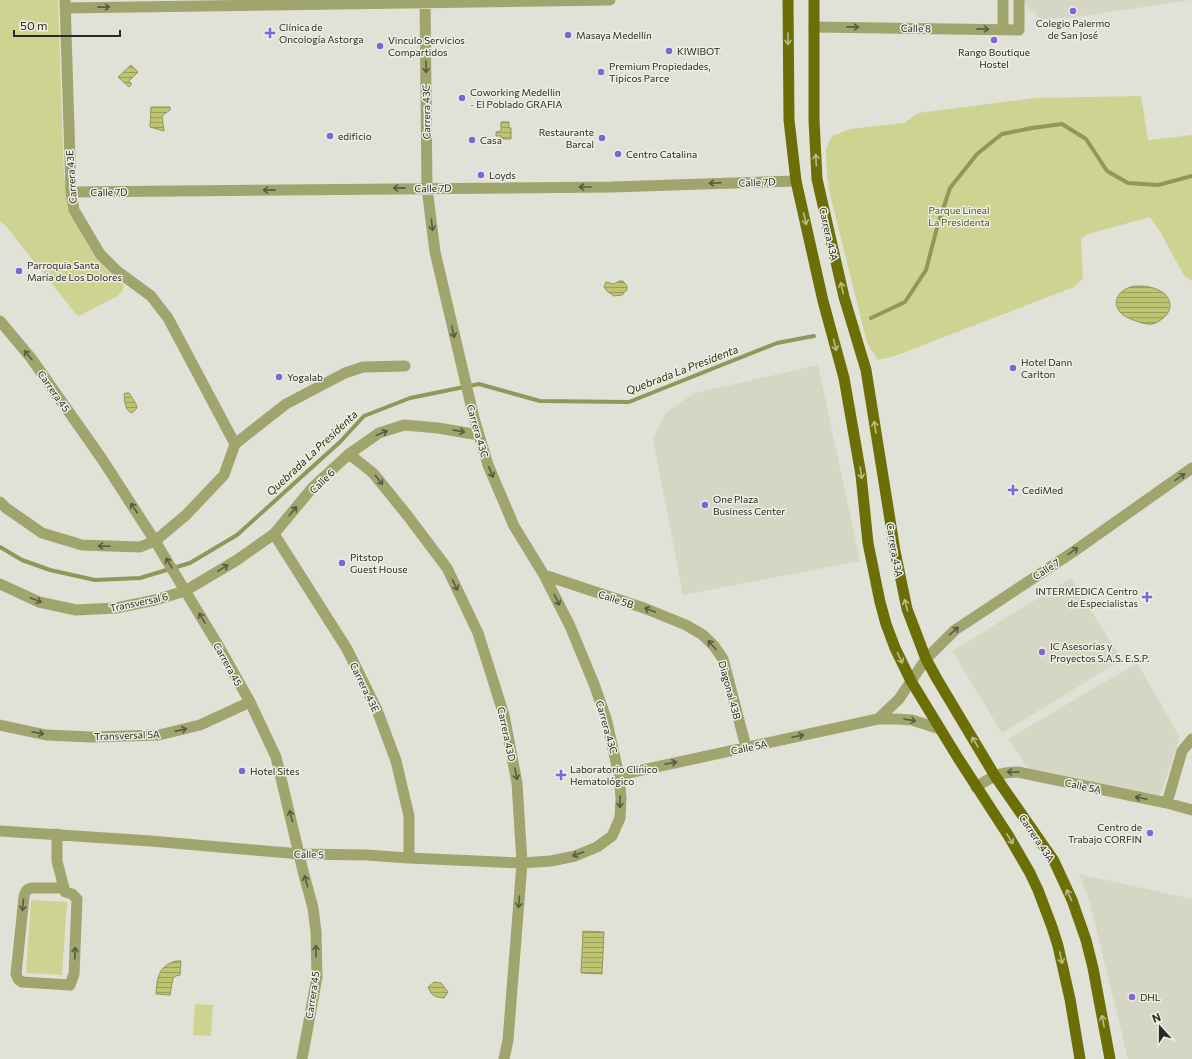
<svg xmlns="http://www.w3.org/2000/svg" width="1192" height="1059" font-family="Commissioner,sans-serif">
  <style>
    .built { fill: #d5d7c4 }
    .green { fill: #ced391 }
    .water { fill: url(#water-rules); stroke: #91965a }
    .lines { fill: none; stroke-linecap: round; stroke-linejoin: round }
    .stream { stroke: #91965a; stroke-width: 4 }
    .minor { stroke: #a0a56d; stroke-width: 11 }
    .tertiary { stroke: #a0a56d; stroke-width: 11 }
    .primary { stroke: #6b6f05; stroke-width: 11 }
    .oneway { stroke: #595b42 }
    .oneway2 { stroke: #babc8b }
    .poi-dot { fill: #8362dd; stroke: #eeefe4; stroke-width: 1.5 }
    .labels { text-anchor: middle; stroke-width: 3; stroke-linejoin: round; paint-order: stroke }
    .poi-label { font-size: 10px; fill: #292a25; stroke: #eeefe4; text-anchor: start }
    .street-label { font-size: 10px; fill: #292a25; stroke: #eeefe4 }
    .park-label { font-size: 10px; fill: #55591b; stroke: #eeefe4 }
    .water-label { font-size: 11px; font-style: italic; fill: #2d2f0a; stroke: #eeefe4 }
  </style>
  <defs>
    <pattern id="water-rules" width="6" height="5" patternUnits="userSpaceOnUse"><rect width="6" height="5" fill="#bec470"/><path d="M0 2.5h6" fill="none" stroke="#9a9f5c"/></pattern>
  </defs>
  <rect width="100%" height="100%" fill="#e1e2d7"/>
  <!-- built -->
  <path class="built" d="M1024,0H1191L1069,18L1041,19L1024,4Z
    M818,365L860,561L683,595L653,439L666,412L695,393Z
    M1071,578L1122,660L1002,733L952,651Z
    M1137,663L1180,737L1160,796L1029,770L1008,739Z
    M1079,874L1192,899V1059H1128L1090,903Z"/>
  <!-- green -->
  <path class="green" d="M0,0H58L64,178L77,221L83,237L95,257L106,269L124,285L123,290L119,295L79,316L75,313L6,226L0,221Z
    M1141,96L1148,140L1192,135V281L1184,276L1161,233L1150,217L1088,234L1081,239L1083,278L1074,287L892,357L878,360L867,343L830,194L827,175L826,149L832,136L850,129L904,123L918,113L1035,98Z
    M31,900L67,902L62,975L26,973Z
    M195,1004L213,1005L211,1036L193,1035Z"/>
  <!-- water -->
  <path class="water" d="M131,65L138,72L129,81L132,84L129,87L118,77Z
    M151,107H170V110L162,116L164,131L150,127Z
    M501,122H509V128H511V139H501V136H496V132L501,131Z
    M619,281H623L627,286V290L622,295L614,296L607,291L604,287L606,282L614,284Z
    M1135,286C1142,286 1149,286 1156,289C1173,295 1175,312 1159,321C1152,326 1146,324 1139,322C1133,320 1127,318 1122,314C1109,302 1120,288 1135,286Z
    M126,393H129L136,404L137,408L132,413C124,410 125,401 124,394Z
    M583,931L604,932L602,974L581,973Z
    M176,961H181L180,975L176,976L173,978L170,995L156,994C157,978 158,966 176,961Z
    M434,982L441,983L448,992L444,998C434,997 432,996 428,987Z"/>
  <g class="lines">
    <!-- stream -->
    <path class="stream" d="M871,318L905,302L926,270L938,224L950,188L977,154L1002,134L1032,128L1062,124L1086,139L1107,171L1128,183L1158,185L1192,176
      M0,547L22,560L50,570L95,580L140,578L190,563L237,535L340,442L364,416L410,398L479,384L540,401L629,402L777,343L814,336"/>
    <!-- minor -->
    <path class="minor" d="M65,0L71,192L74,210L100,254L117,271L151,296L168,318L235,444
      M65,8L610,0
      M814,27L1019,30V0
      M1003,29V0
      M71,192L612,187L796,181
      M0,321L31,358L102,459L155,541L186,515L224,475L235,444L286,404L345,373L363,367L405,366
      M349,454L379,433L404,425L438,428L479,435
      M274,534L347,649L377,710L396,761L409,816V858
      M544,575L644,608L686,625L703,635L714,646L723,659L746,747
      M878,719L899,699L926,659L955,630L1073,552L1192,468
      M0,725L46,735L91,737L159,735L200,725L250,702
      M619,775L878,719H896L912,720L940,729
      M976,787C992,777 999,772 1018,772L1167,803L1192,810
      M1167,803L1175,775L1182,751L1192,739
      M0,831L151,841L300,854L367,855L409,858L522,863L551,861L575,856L597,847L612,836L620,818L621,798L619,775L606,718L594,684L570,626L544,575L514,526L488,465L474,418L435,252L427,188L425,0
      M57,834V861L65,892L72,894L77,899L74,974L70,985L22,982L18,979L16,974L24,897C25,892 26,889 32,888H64"/>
    <!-- tertiary -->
    <path class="tertiary" d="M0,502L6,508L42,533L82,545L140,547L155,541L218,645L250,702L276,757L303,871L313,908L316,932L317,977L302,1059
      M0,584L39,602L76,610L116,608L155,600L185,591L237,560L274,534L313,487L349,454L373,473L407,515L447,568L478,633L504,715L517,783L522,863L508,1040L504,1059"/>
    <!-- primary -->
    <path class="primary" d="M788,0L789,120L796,181L823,301L844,378L861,475L868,543L880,602L886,624L895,648L911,681L958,758L1008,835L1030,873L1038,890L1052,927L1058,946L1070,999L1080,1059
      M814,0V120L817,179L844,297L866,370L895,551L907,609L926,659L937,679L995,776L1054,861L1072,900L1086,940L1093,968L1110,1059"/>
  </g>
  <!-- one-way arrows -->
  <defs><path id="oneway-shaft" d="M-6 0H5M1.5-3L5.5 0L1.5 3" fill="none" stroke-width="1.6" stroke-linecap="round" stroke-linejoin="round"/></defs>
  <g class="oneway">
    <use href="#oneway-shaft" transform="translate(104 7) rotate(-1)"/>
    <use href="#oneway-shaft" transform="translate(853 27) rotate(1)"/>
    <use href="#oneway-shaft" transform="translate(983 29) rotate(1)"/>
    <use href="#oneway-shaft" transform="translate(426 67) rotate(89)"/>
    <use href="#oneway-shaft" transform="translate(715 183) rotate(178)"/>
    <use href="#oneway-shaft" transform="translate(585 187) rotate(180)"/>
    <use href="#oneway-shaft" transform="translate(399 188) rotate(179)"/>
    <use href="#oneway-shaft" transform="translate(269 190) rotate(179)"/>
    <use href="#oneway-shaft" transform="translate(432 225) rotate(83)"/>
    <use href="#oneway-shaft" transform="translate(453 332) rotate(77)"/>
    <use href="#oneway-shaft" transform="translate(28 355) rotate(-130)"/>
    <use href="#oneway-shaft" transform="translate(459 431) rotate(10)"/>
    <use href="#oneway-shaft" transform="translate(382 433) rotate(-23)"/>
    <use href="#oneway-shaft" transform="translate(491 472) rotate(67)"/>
    <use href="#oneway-shaft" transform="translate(1180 477) rotate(-35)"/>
    <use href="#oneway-shaft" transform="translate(379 480) rotate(51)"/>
    <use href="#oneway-shaft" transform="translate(134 508) rotate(-123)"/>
    <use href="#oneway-shaft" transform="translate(293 511) rotate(-49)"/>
    <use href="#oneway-shaft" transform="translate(104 546) rotate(-178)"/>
    <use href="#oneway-shaft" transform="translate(1073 551) rotate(-34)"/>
    <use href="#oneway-shaft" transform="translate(169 563) rotate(-122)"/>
    <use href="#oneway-shaft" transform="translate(223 568) rotate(-31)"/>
    <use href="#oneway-shaft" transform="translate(455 585) rotate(65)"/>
    <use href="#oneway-shaft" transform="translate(36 600) rotate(22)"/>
    <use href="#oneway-shaft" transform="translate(557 600) rotate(64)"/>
    <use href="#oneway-shaft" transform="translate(650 610) rotate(-158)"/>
    <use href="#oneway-shaft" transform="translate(202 618) rotate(-121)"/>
    <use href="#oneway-shaft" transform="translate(954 631) rotate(-41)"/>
    <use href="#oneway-shaft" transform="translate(712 645) rotate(-131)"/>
    <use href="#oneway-shaft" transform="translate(910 720) rotate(10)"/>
    <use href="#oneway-shaft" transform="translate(181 730) rotate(-13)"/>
    <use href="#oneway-shaft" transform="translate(38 733) rotate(12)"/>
    <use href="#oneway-shaft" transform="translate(798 736) rotate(-12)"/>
    <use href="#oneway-shaft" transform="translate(671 763) rotate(-12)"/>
    <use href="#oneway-shaft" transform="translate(1013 772) rotate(-179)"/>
    <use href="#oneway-shaft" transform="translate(516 774) rotate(79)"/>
    <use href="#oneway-shaft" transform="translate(1141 798) rotate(-168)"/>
    <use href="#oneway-shaft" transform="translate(620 802) rotate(92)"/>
    <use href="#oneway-shaft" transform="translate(291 816) rotate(-104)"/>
    <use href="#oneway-shaft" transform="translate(578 854) rotate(160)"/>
    <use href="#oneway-shaft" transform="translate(306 881) rotate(-105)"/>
    <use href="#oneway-shaft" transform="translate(519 902) rotate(95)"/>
    <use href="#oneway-shaft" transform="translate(23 905) rotate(95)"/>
    <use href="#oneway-shaft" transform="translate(316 951) rotate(-91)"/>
    <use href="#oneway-shaft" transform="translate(75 953) rotate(-88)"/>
  </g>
  <g class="oneway2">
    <use href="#oneway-shaft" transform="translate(788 39) rotate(89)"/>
    <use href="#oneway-shaft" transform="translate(816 160) rotate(-93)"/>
    <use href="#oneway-shaft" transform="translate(805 219) rotate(77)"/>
    <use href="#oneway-shaft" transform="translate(842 288) rotate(-103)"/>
    <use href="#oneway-shaft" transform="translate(835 345) rotate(76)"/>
    <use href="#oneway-shaft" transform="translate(875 427) rotate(-99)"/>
    <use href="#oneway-shaft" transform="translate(861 473) rotate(81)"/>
    <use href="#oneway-shaft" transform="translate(906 605) rotate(-105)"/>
    <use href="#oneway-shaft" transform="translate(900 658) rotate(65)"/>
    <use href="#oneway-shaft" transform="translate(975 742) rotate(-121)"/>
    <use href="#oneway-shaft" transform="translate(1010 839) rotate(58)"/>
    <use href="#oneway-shaft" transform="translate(1069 895) rotate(-115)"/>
    <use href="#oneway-shaft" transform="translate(1061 958) rotate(77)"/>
    <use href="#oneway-shaft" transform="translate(1103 1021) rotate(-101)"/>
  </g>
  <!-- markers -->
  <g class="poi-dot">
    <circle cx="1073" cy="11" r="4"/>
    <path d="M268 27h4v4h4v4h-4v4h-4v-4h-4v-4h4z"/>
    <circle cx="568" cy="35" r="4"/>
    <circle cx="994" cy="40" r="4"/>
    <circle cx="380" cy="46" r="4"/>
    <circle cx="669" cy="51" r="4"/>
    <circle cx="601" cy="72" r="4"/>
    <circle cx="462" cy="98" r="4"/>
    <circle cx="330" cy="136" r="4"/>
    <circle cx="602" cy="138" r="4"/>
    <circle cx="472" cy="140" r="4"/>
    <circle cx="618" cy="154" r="4"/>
    <circle cx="481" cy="175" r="4"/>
    <circle cx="19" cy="271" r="4"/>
    <circle cx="1013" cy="368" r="4"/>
    <circle cx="279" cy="377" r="4"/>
    <path d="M1011 484h4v4h4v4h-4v4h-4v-4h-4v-4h4z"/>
    <circle cx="705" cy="505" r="4"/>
    <circle cx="342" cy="563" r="4"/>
    <path d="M1145 591h4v4h4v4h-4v4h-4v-4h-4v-4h4z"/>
    <circle cx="1042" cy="652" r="4"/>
    <circle cx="242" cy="771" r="4"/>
    <path d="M559 769h4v4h4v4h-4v4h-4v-4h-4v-4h4z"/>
    <circle cx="1150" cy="833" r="4"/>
    <circle cx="1132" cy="997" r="4"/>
  </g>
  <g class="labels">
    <!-- poi labels -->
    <g class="poi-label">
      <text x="1073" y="27" text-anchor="middle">Colegio Palermo<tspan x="1073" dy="12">de San José</tspan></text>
      <text x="279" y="31">Clínica de<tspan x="279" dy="12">Oncología Astorga</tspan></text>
      <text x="576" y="39">Masaya Medellín</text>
      <text x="388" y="44">Vinculo Servicios<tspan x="388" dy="12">Compartidos</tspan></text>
      <text x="677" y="55">KIWIBOT</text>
      <text x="994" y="56" text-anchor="middle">Rango Boutique<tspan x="994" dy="12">Hostel</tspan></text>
      <text x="609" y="70">Premium Propiedades,<tspan x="609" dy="12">Tipicos Parce</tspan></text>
      <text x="470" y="96">Coworking Medellin<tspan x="470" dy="12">- El Poblado GRAFIA</tspan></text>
      <text x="594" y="136" text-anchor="end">Restaurante<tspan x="594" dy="12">Barcal</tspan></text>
      <text x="338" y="140">edificio</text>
      <text x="480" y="144">Casa</text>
      <text x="626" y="158">Centro Catalina</text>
      <text x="489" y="179">Loyds</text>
      <text x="27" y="269">Parroquia Santa<tspan x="27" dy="12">María de Los Dolores</tspan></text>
      <text x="1021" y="366">Hotel Dann<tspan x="1021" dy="12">Carlton</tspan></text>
      <text x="287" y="381">Yogalab</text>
      <text x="1022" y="494">CediMed</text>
      <text x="713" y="503">One Plaza<tspan x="713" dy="12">Business Center</tspan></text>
      <text x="350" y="561">Pitstop<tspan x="350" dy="12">Guest House</tspan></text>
      <text x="1138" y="595" text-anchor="end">INTERMEDICA Centro<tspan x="1138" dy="12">de Especialistas</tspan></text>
      <text x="1050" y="650">IC Asesorías y<tspan x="1050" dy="12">Proyectos S.A.S. E.S.P.</tspan></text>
      <text x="570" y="773">Laboratorio Clínico<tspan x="570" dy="12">Hematológico</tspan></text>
      <text x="250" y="775">Hotel Sites</text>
      <text x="1142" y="831" text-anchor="end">Centro de<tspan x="1142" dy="12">Trabajo CORFIN</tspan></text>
      <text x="1140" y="1001">DHL</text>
    </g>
    <!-- street labels -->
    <g class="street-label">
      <text transform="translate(916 28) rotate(1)" y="4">Calle 8</text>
      <text transform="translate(426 112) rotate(-91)" y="4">Carrera 43C</text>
      <text transform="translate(71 177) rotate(-94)" y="4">Carrera 43E</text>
      <text transform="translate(757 182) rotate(-2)" y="4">Calle 7D</text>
      <text transform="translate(433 188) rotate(-1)" y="4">Calle 7D</text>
      <text transform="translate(109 192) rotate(-1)" y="4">Calle 7D</text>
      <text transform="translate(829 234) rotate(77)" y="4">Carrera 43A</text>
      <text transform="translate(54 391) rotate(55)" y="4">Carrera 45</text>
      <text transform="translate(478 431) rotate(74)" y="4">Carrera 43C</text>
      <text transform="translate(322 481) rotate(-44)" y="4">Calle 6</text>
      <text transform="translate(895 550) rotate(80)" y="4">Carrera 43A</text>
      <text transform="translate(1046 569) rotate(-33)" y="4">Calle 7</text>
      <text transform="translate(616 599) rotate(18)" y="4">Calle 5B</text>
      <text transform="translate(139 602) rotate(-12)" y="4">Transversal 6</text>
      <text transform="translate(228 664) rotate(61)" y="4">Carrera 45</text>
      <text transform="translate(365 687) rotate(64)" y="4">Carrera 43E</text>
      <text transform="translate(730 690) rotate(75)" y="4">Diagonal 43B</text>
      <text transform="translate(607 727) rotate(74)" y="4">Carrera 43C</text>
      <text transform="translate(507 734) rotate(78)" y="4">Carrera 43D</text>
      <text transform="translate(127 735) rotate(-2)" y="4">Transversal 5A</text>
      <text transform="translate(749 747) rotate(-12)" y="4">Calle 5A</text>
      <text transform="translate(1083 786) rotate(12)" y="4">Calle 5A</text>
      <text transform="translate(1037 838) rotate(56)" y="4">Carrera 43A</text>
      <text transform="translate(309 854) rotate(2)" y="4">Calle 5</text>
      <text transform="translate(312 995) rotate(-82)" y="4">Carrera 45</text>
    </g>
    <!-- park labels -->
    <g class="park-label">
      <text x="959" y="214">Parque Lineal<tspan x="959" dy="12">La Presidenta</tspan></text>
    </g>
    <!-- water labels -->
    <g class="water-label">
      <text transform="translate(682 370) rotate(-21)" y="4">Quebrada La Presidenta</text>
      <text transform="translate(312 453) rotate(-43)" y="4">Quebrada La Presidenta</text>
    </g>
  </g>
  <!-- north arrow -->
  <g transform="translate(1160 1027) rotate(339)" stroke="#eeefe4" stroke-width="3" paint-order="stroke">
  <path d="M0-3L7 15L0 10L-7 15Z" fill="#292a25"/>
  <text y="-6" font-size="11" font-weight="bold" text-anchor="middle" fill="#292a25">N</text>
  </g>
  <!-- scale -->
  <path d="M14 30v6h106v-6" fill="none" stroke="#292a25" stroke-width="2"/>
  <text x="20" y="30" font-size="12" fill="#292a25" stroke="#eeefe4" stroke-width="3" paint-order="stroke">50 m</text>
</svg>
